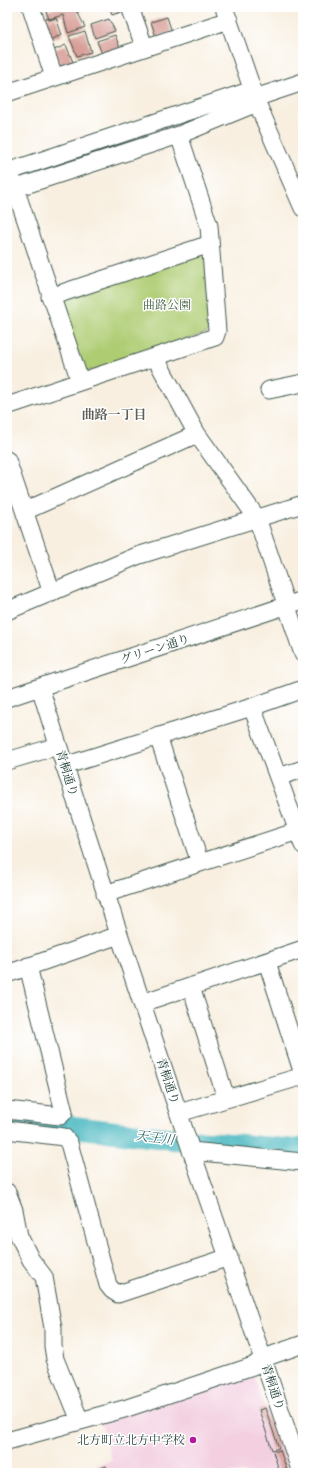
<svg xmlns="http://www.w3.org/2000/svg" width="310" height="1480" font-family="Cardo,'Noto Serif JP',serif">
  <style>
    .built { fill: #f3cfe0 }
    .green { fill: #aecc72; stroke: #668453 }
    .lines { fill: none; stroke-linecap: round; stroke-linejoin: round }
    .river { stroke: #48b7c0; stroke-width: 22 }
    .building { fill: #d89f98 }
    .minor-casing { stroke: #40584e; stroke-width: 19 }
    .minor { stroke: #fff; stroke-width: 17 }
    .poi-dot { fill: #b5179e; stroke: #fff; stroke-width: 1.5 }
    .labels { text-anchor: middle; stroke-width: 3; stroke-linejoin: round; paint-order: stroke }
    .park-label { font-size: 12px; fill: #436144; stroke: #fff }
    .street-label { font-size: 12px; fill: #1f3d34; stroke: #fff }
    .poi-label { font-size: 12px; fill: #1f3d34; stroke: #fff; text-anchor: end }
    .neighbourhood-label { font-size: 13px; font-weight: bold; fill: #605f57; stroke: #fff }
    .water-label { font-size: 13px; font-style: italic; fill: #2b625e; stroke: #fff }
  </style>
  <rect width="100%" height="100%" fill="#fff"/>
  <filter id="ink" filterUnits="userSpaceOnUse"><feTurbulence type="fractalNoise" baseFrequency=".025" numOctaves="2"/><feDisplacementMap in="SourceGraphic" scale="8" xChannelSelector="R" yChannelSelector="G"/><feConvolveMatrix kernelMatrix="1 2 1 2 8 2 1 2 1" color-interpolation-filters="sRGB"/></filter>
  <filter id="wash" filterUnits="userSpaceOnUse"><feTurbulence type="fractalNoise" baseFrequency=".012" numOctaves="4" result="noise"/><feDisplacementMap in="SourceGraphic" scale="16" xChannelSelector="R" yChannelSelector="G"/><feGaussianBlur stdDeviation="0.9" result="paint"/><feColorMatrix in="noise" values="0 0 0 0 0 0 0 0 0 0 0 0 0 0 0 0 0 1.4 0 .05"/><feComposite in="paint" operator="in"/></filter>
  <g filter="url(#wash)">
    <rect width="100%" height="100%" fill="#f8efe0"/>
    <!-- built -->
    <path class="built" d="M253,1371L264,1406H268L290,1473H77L112,1460L100,1420Z"/>
    <!-- green -->
    <path class="green" d="M201,252L205,257L211,326L207,333L86,373L60,305L63,299Z"/>
    <g class="lines">
      <!-- river -->
      <path class="river" d="M7,1119L173,1139L296,1150L303,1148"/>
    </g>
    <g id="blocks">
      <!-- building -->
      <path class="building" d="M59,7H75L85,27L68,33L63,15L49,19L46,11Z
        M109,7H123L124,11L112,15Z
        M167,17L172,32L156,37L151,22Z
        M48,18L49,20L56,18L62,35L49,40L43,20Z
        M109,19L115,31L95,38L91,25Z
        M85,31L91,52L77,56L69,36Z
        M115,35L120,48L102,54L97,41Z
        M66,45L73,62L59,67L54,50Z
        M265,1408L279,1448L272,1450L259,1410Z
        M280,1450L288,1473H280L273,1452Z
        M106,1466L108,1473H87Z"/>
    </g>
  </g>
  <g filter="url(#ink)">
    <use href="#blocks" fill-opacity="0" stroke="#40584e" stroke-width="1"/>
    <g class="lines">
      <defs>
        <path id="minor" d="M31,7L54,77
          M130,7L144,46
          M224,7L257,103L303,208
          M7,93L229,20
          M255,98L303,82
          M7,172L252,90
          M12,179L80,381
          M7,191L179,135L257,103
          M50,297L210,244
          M155,357L197,434L257,518L303,654
          M269,390L303,383
          M7,406L215,337L217,331L209,226L179,135
          M7,460L52,593
          M25,511L197,434
          M7,611L137,556L303,504
          M40,687C88,842 139,996 191,1150C228,1258 266,1365 301,1473
          M7,698L303,600
          M252,707L303,845
          M158,736L200,863
          M7,761L58,746
          M64,766L252,707L303,689
          M278,777L303,769
          M105,894L298,831
          M267,962L303,1074
          M7,974L119,935
          M191,987L226,1098
          M142,1003L303,949
          M7,1110L60,1116L64,1112L28,966
          M179,1113L303,1076
          M7,1130L64,1137L69,1143L108,1285L112,1290L118,1294L229,1257
          M191,1151L303,1162
          M7,1192L14,1210L19,1236L31,1260L44,1277L53,1328V1346L55,1359L80,1421
          M7,1441L124,1409L253,1366L264,1358L303,1344"/>
      </defs>
      <!-- minor casing -->
      <use href="#minor" class="minor-casing"/>
      <!-- minor -->
      <use href="#minor" class="minor"/>
    </g>
  </g>
  <!-- markers -->
  <circle class="poi-dot" cx="193" cy="1440" r="4"/>
  <g class="labels">
    <!-- park labels -->
    <g class="park-label">
      <text x="167" y="309">曲路公園</text>
    </g>
    <!-- street labels -->
    <g class="street-label">
      <text transform="translate(155 649) rotate(-18)" y="4">グリーン通り</text>
      <text transform="translate(67 773) rotate(73)" y="4">青桐通り</text>
      <text transform="translate(168 1081) rotate(72)" y="4">青桐通り</text>
      <text transform="translate(273 1387) rotate(72)" y="4">青桐通り</text>
    </g>
    <!-- poi labels -->
    <g class="poi-label">
      <text x="185" y="1444">北方町立北方中学校</text>
    </g>
    <!-- neighbourhood labels -->
    <g class="neighbourhood-label">
      <text x="114" y="419">曲路一丁目</text>
    </g>
    <!-- water labels -->
    <g class="water-label">
      <text transform="translate(155 1137) rotate(7)" y="5">天王川</text>
    </g>
  </g>
  <!-- margin -->
  <rect width="310" height="1480" fill="none" stroke="#fff" stroke-width="24"/>
</svg>
